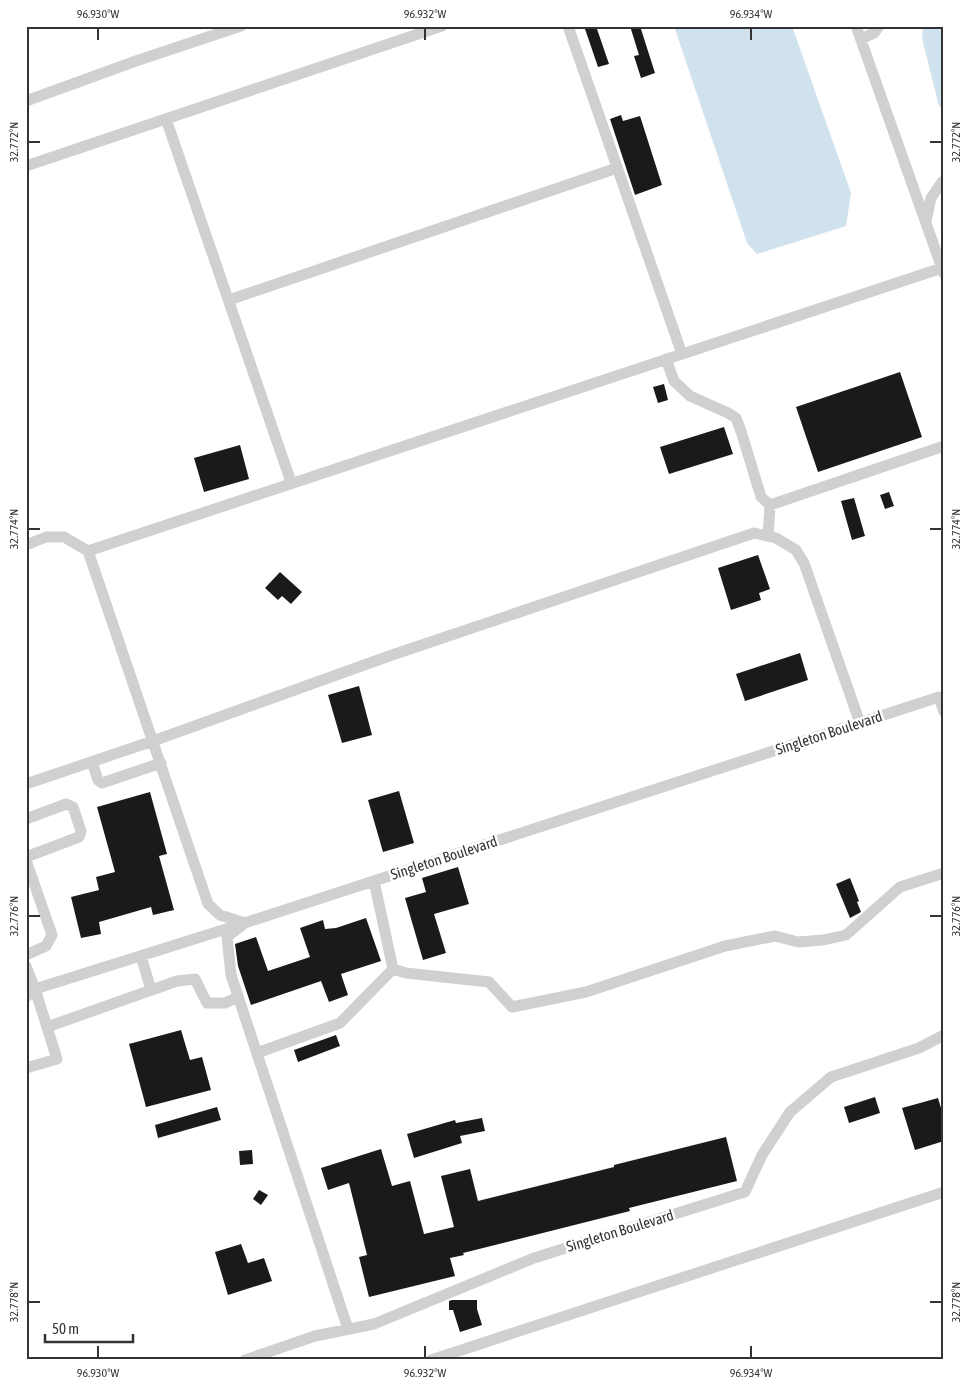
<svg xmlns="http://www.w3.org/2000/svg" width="970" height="1386" font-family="'Asap Condensed',sans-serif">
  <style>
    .water { fill: #cfe2ee }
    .building { fill: #1a1a1a }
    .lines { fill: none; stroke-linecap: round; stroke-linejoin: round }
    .minor { stroke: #d0d0d0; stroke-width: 11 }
    .ticks { fill: none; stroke: #333; stroke-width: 2 }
    .labels { text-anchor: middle; stroke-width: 5; stroke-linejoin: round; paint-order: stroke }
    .street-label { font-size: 15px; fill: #333; stroke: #fff }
    .neatline { fill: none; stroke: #333; stroke-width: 2 }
    .ticks-label { font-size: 12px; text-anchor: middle; fill: #333 }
  </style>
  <rect width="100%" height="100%" fill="#fff"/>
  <!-- water -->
  <path class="water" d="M674,26H792L851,193L846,226L757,254L747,243Z
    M923,26H944V110L939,106L922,38Z"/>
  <!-- building -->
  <path class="building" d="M584,26H596L609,64L598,67Z
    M630,26H640L655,73L641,78L634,56L639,55Z
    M621,115L623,121L640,116L662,185L635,195L610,119Z
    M900,372L922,437L818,472L796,407Z
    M664,384L668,400L658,403L653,387Z
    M724,427L733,454L669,474L660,447Z
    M240,445L249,479L204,492L194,458Z
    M889,492L894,506L885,509L880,495Z
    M854,498L865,536L852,540L841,501Z
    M758,555L770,589L759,593L761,600L731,610L718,568Z
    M280,572L302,592L291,604L282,596L278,600L265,588Z
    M800,653L808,680L745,701L736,674Z
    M359,686L372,735L342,743L328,695Z
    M399,791L414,843L383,852L368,800Z
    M150,792L167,854L159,856L174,910L153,915L151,907L99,922L101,934L81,938L71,897L99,890L96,877L115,872L97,807Z
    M458,867L469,904L434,914L446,953L423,960L405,898L426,892L422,878Z
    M850,878L859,901L857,902L861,912L850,918L836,884Z
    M366,918L381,961L341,974L348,995L329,1002L321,981L251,1005L238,966L235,944L256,937L268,971L310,957L300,928L323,920L325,929L336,928Z
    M181,1030L190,1060L202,1057L211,1090L146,1107L129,1044Z
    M336,1035L340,1046L298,1062L294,1050Z
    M875,1097L880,1113L849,1123L844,1107Z
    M938,1098L944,1118V1141L915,1150L902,1108Z
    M217,1107L221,1120L158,1138L155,1125Z
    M482,1118L485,1131L460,1136L462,1143L414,1158L407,1134L455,1120L456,1123Z
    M726,1137L737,1181L629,1208L630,1211L463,1253L464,1255L450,1258L455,1276L369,1297L359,1257L367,1255L349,1183L328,1190L321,1168L381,1149L392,1186L410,1181L424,1234L454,1227L441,1176L470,1169L478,1201L614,1167V1165Z
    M252,1150L253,1164L240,1165L239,1151Z
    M259,1190L268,1195L261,1205L253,1199Z
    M241,1244L248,1263L264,1258L272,1281L228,1295L215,1252Z
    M452,1300H477V1309L482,1325L460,1332L453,1310H449V1301Z"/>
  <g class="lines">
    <!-- minor -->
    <path class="minor" d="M568,26L682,354
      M856,26L944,274
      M861,39L874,33L879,26
      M26,101L136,61L241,26
      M166,119L291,482
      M26,166L442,26
      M926,221L931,198L942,182L944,181
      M229,300L617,168
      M666,359L674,381L690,396L728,413L736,418L741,431L761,497L770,505L944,446
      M768,536L770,505
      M26,545L46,537H64L88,551L208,904L220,915L245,923L227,937L231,975L348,1329
      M88,551L942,268
      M92,762L98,780L102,783L161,763
      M26,784L153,741L392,655L754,533L776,538L796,550L804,563L860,723
      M26,819L66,804L73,807L81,831L79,837L26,857
      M26,860L52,935L46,946L26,955
      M374,881L393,969L406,973L489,982L512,1007L586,992L725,946L775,936L798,942L823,940L846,935L900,887L944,873
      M141,956L151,990
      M26,966L35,989L26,997
      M47,1027L177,981L195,979L207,1003H225L238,997
      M257,1053L340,1023L393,969
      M26,1068L57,1059L35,989L223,930L939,697L944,712
      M245,1360L315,1336L374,1324L534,1258L745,1192L762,1155L790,1112L831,1077L919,1048L944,1035
      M431,1360L944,1192"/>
  </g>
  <!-- ticks -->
  <path class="ticks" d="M98,28V40M425,28V40M751,28V40M28,142H40M930,142H942M28,529H40M930,529H942M28,916H40M930,916H942M28,1302H40M930,1302H942M98,1346V1358M425,1346V1358M751,1346V1358"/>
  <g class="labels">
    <!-- street labels -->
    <g class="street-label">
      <text transform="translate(829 733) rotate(-18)" y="5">Singleton Boulevard</text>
      <text transform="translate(444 858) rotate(-18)" y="5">Singleton Boulevard</text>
      <text transform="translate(620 1231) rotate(-17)" y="5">Singleton Boulevard</text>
    </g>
  </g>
  <!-- border -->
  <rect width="970" height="1386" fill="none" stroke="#ffffff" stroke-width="55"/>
  <!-- scale -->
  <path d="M45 1334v8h88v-8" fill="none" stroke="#333333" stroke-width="2.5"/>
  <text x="52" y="1334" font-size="15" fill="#333333" stroke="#ffffff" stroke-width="4" paint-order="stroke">50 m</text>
  <rect x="28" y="28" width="914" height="1330" class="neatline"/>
  <g class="ticks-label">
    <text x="98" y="18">96.930°W</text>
    <text x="425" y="18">96.932°W</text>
    <text x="751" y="18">96.934°W</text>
    <text transform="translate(956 142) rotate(-90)" y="4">32.772°N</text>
    <text transform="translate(14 142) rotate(-90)" y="4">32.772°N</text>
    <text transform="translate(956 529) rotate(-90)" y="4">32.774°N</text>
    <text transform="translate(14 529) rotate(-90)" y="4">32.774°N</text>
    <text transform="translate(956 916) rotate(-90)" y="4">32.776°N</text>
    <text transform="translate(14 916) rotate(-90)" y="4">32.776°N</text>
    <text transform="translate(14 1302) rotate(-90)" y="4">32.778°N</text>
    <text transform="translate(956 1302) rotate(-90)" y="4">32.778°N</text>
    <text x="98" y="1377">96.930°W</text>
    <text x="425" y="1377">96.932°W</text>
    <text x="751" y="1377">96.934°W</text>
  </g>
</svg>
